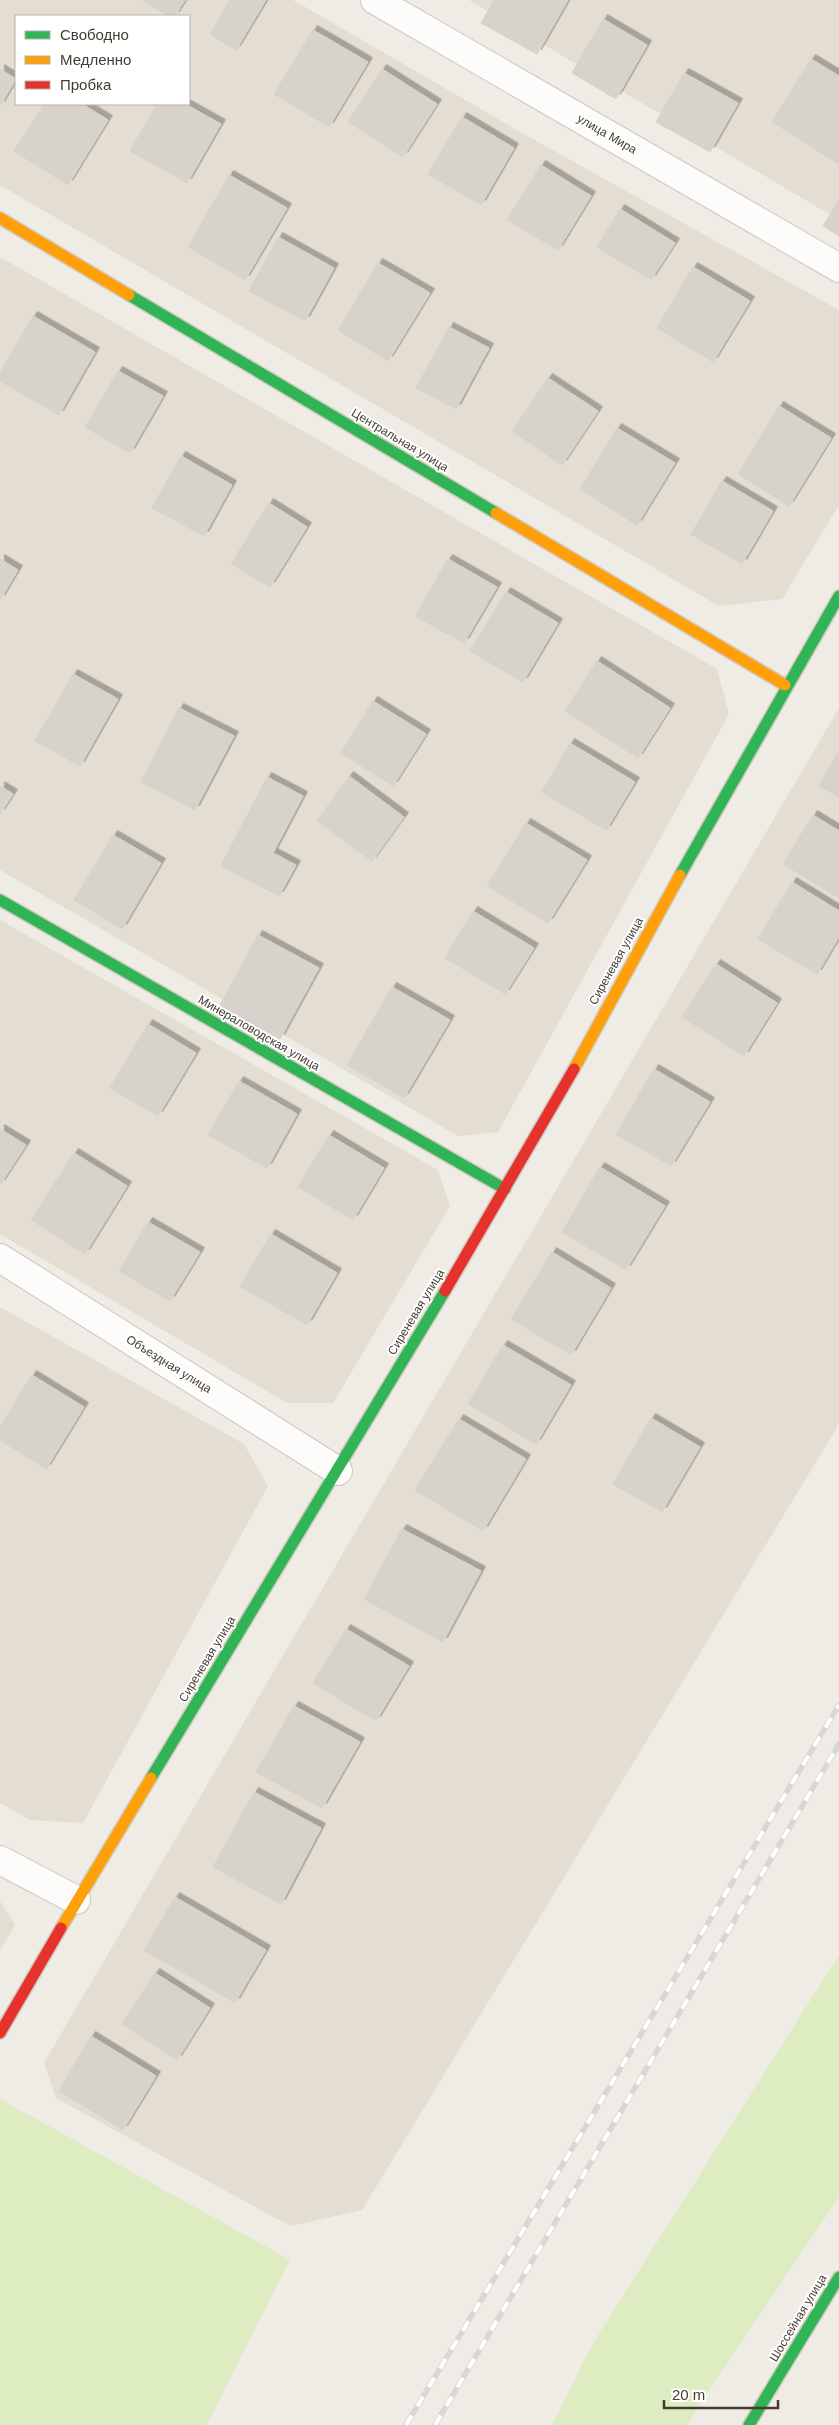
<svg xmlns="http://www.w3.org/2000/svg" width="839" height="2425" font-family="Arial,sans-serif">
  <style>
    .residential { fill: #e4ddd1; fill-rule: evenodd }
    .green { fill: #deecc2 }
    .building { fill: #d7d2cc; stroke: #d7d2cb; filter: url(#shadow) }
    .lines { fill: none; stroke-linecap: round; stroke-linejoin: round }
    .street-casing { stroke: #cbc7c1; stroke-width: 30 }
    .fast-casing { stroke: #d0cabc; stroke-width: 14 }
    .slow-casing { stroke: #d0cabc; stroke-width: 14 }
    .jam-casing { stroke: #d0cabc; stroke-width: 14 }
    .street { stroke: #fdfcfb; stroke-width: 28 }
    .fast { stroke: #30b455; stroke-width: 11 }
    .slow { stroke: #ff9f0a; stroke-width: 11 }
    .jam { stroke: #e5322d; stroke-width: 11 }
    .rail-casing { stroke: #d8d7d7; stroke-width: 5.5 }
    .rail { stroke: #fff; stroke-width: 4; stroke-dasharray: 11; stroke-linecap: butt }
    .labels { text-anchor: middle; stroke-width: 4; stroke-linejoin: round; paint-order: stroke }
    .street-label { font-size: 12px; fill: #443c31; stroke: #fff }
  </style>
  <defs>
    <filter id="shadow"><feDropShadow dx="4.5" dy="-4.5" stdDeviation="0" flood-color="#0004"/></filter>
  </defs>
  <rect width="100%" height="100%" fill="#efebe5"/>
  <!-- residential -->
  <path class="residential" d="M0,0H293L515,129L839,310V505L782,599L719,606L0,185ZM16,16H189V104H16Z
    M469,0H839V220L551,49Z
    M0,257L717,669L729,714L498,1132L458,1136L0,870Z
    M839,708V1424L362,2210L290,2226L56,2098L44,2063Z
    M0,920L438,1170L450,1206L333,1403H287L0,1234Z
    M0,1307L244,1444L268,1486L83,1823L29,1820L0,1803Z
    M0,1901L15,1925L0,1950Z"/>
  <!-- green -->
  <path class="green" d="M839,1955V2197L695,2411L688,2425H552L590,2348Z
    M0,2099L290,2260L207,2425H0Z"/>
  <!-- building -->
  <path class="building" d="M142,0H185L175,16H169Z
    M230,0H266L236,50L210,34Z
    M494,0H568L537,54L481,23Z
    M603,19L647,45L616,99L572,73Z
    M313,30L368,62L329,127L274,94Z
    M811,59L839,76V164L772,122Z
    M0,69L16,79L0,106Z
    M382,69L437,104L403,157L348,122Z
    M684,73L738,103L710,152L656,122Z
    M44,104H82L108,120L68,185L14,151Z
    M157,104H185L221,124L187,183L130,151Z
    M462,117L514,148L481,205L428,174Z
    M541,165L591,196L558,250L507,220Z
    M229,175L287,208L245,280L188,247Z
    M839,200V236L823,226Z
    M620,209L675,243L651,280L597,247Z
    M278,237L334,268L305,321L249,291Z
    M378,263L430,293L388,361L338,330Z
    M693,267L750,301L713,362L657,328Z
    M33,316L95,352L59,415L0,381V373Z
    M449,327L489,348L456,409L416,388Z
    M118,371L163,396L130,453L85,427Z
    M548,378L598,411L562,465L512,431Z
    M779,406L831,438L789,506L738,474Z
    M617,428L675,463L637,525L580,489Z
    M181,456L232,485L204,536L152,508Z
    M722,481L773,511L742,564L691,534Z
    M269,503L307,527L270,587L231,564Z
    M0,559L18,570L0,600Z
    M448,559L497,587L464,643L415,616Z
    M506,592L558,623L523,682L470,651Z
    M597,661L670,708L638,758L565,711Z
    M73,674L118,699L80,766L35,741Z
    M373,701L426,734L393,786L341,753Z
    M179,708L234,736L195,810L141,782Z
    M570,743L635,782L606,830L542,792Z
    M839,750V797L819,786Z
    M349,776L404,817L372,861L317,821Z
    M267,777L303,796L273,853L296,865L279,896L221,866Z
    M0,786L13,794L0,814Z
    M813,815L839,831V898L783,864Z
    M526,823L587,860L548,923L487,886Z
    M113,835L161,863L122,929L74,900Z
    M792,882L839,911V937L817,974L758,939Z
    M473,911L534,948L505,994L445,958Z
    M258,935L319,968L280,1039L219,1007Z
    M716,964L777,1003L744,1056L682,1017Z
    M392,987L450,1020L404,1098L347,1065Z
    M148,1024L196,1053L158,1116L110,1088Z
    M654,1069L710,1102L671,1166L616,1134Z
    M239,1081L297,1114L267,1168L208,1135Z
    M0,1129L26,1145L0,1185Z
    M329,1135L384,1168L353,1220L298,1187Z
    M74,1153L127,1186L85,1254L31,1220Z
    M600,1167L665,1206L626,1270L562,1232Z
    M148,1222L200,1252L170,1301L119,1271Z
    M271,1234L337,1273L307,1325L240,1286Z
    M552,1252L611,1288L571,1355L511,1319Z
    M503,1345L571,1385L536,1444L468,1404Z
    M32,1375L84,1407L46,1469L0,1440V1427Z
    M651,1418L700,1447L662,1512L613,1484Z
    M459,1419L526,1459L483,1531L415,1490Z
    M402,1529L481,1571L443,1642L364,1599Z
    M346,1629L409,1666L376,1721L313,1683Z
    M294,1706L360,1742L322,1808L256,1772Z
    M254,1792L321,1828L281,1904L213,1867Z
    M175,1897L266,1950L235,2003L144,1950Z
    M155,1973L210,2008L177,2060L122,2024Z
    M91,2036L156,2076L123,2130L59,2091Z"/>
  <g class="lines">
    <defs>
      <path id="street" d="M375,0L839,268
        M0,1258L338,1471
        M0,1860L76,1900"/>
      <path id="fast" d="M129,295L496,513
        M680,875L839,596
        M0,900L505,1189
        M151,1778L445,1291
        M749,2425L839,2277"/>
      <path id="slow" d="M0,218L129,295
        M496,513L785,685
        M574,1069L680,875
        M61,1928L151,1778"/>
      <path id="jam" d="M445,1291L574,1069
        M0,2033L61,1928"/>
    </defs>
    <!-- street casing -->
    <use href="#street" class="street-casing"/>
    <!-- fast casing -->
    <use href="#fast" class="fast-casing"/>
    <!-- slow casing -->
    <use href="#slow" class="slow-casing"/>
    <!-- jam casing -->
    <use href="#jam" class="jam-casing"/>
    <!-- street -->
    <use href="#street" class="street"/>
    <!-- fast -->
    <use href="#fast" class="fast"/>
    <!-- slow -->
    <use href="#slow" class="slow"/>
    <!-- jam -->
    <use href="#jam" class="jam"/>
    <defs>
      <path id="rail" d="M406,2425L839,1705
        M435,2425L839,1744"/>
    </defs>
    <!-- rail casing -->
    <use href="#rail" class="rail-casing"/>
    <!-- rail -->
    <use href="#rail" class="rail"/>
  </g>
  <g class="labels">
    <!-- street labels -->
    <g class="street-label">
      <text transform="translate(607 134) rotate(30)" y="4">улица Мира</text>
      <text transform="translate(400 440) rotate(31)" y="4">Центральная улица</text>
      <text transform="translate(616 961) rotate(-61)" y="4">Сиреневая улица</text>
      <text transform="translate(259 1033) rotate(30)" y="4">Минераловодская улица</text>
      <text transform="translate(416 1312) rotate(-59)" y="4">Сиреневая улица</text>
      <text transform="translate(169 1364) rotate(32)" y="4">Объездная улица</text>
      <text transform="translate(207 1659) rotate(-59)" y="4">Сиреневая улица</text>
      <text transform="translate(798 2318) rotate(-59)" y="4">Шоссейная улица</text>
    </g>
  </g>
  <!-- legend -->
  <rect x="15" y="15" width="175" height="90" fill="#ffffff" stroke="#b4b1ad"/>
  <rect x="25" y="31" width="25" height="8" fill="#30b455" stroke="#b4b1ad"/>
  <text x="60" y="40" font-size="15" fill="#443c31">Свободно</text>
  <rect x="25" y="56" width="25" height="8" fill="#ff9f0a" stroke="#b4b1ad"/>
  <text x="60" y="65" font-size="15" fill="#443c31">Медленно</text>
  <rect x="25" y="81" width="25" height="8" fill="#e5322d" stroke="#b4b1ad"/>
  <text x="60" y="90" font-size="15" fill="#443c31">Пробка</text>
  <!-- scale -->
  <path d="M664 2400v8h114v-8" fill="none" stroke="#443c31" stroke-width="2.5"/>
  <text x="672" y="2400" font-size="15" fill="#443c31" stroke="#ffffff" stroke-width="4" paint-order="stroke">20 m</text>
</svg>
